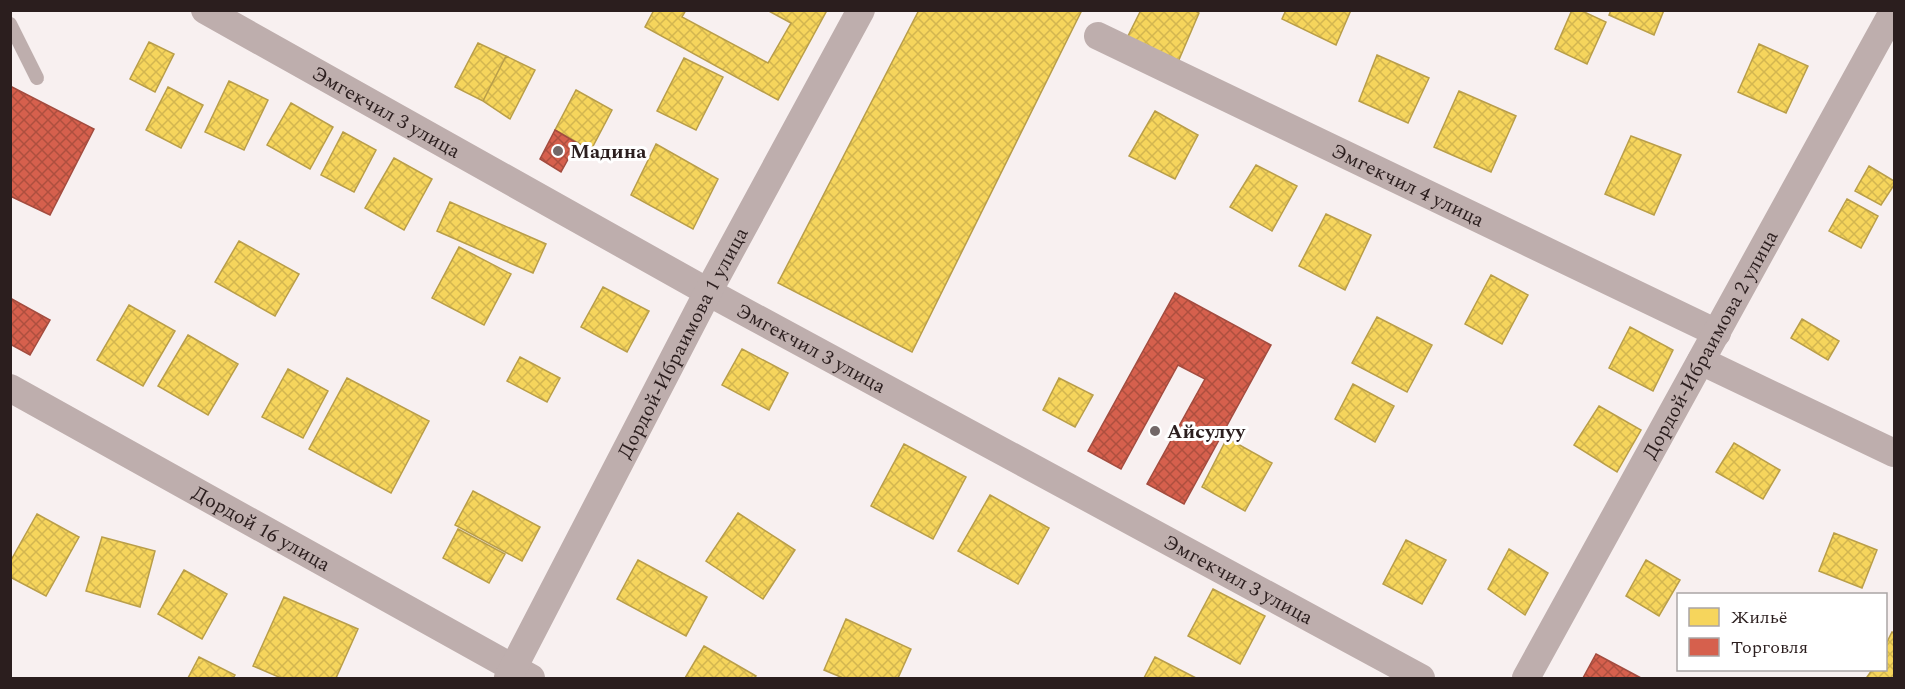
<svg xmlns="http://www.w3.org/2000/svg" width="1905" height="689" font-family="Spectral,serif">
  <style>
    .homes { fill: url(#homes-cross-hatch); stroke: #b99e49; stroke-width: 1.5 }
    .shops { fill: url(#shops-cross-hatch); stroke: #a34c3f; stroke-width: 1.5 }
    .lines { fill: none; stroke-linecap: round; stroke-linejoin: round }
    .service { stroke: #beaead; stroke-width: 14 }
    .minor { stroke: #beaead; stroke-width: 28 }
    .poi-dot { fill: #736868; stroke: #fff; stroke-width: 2 }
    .labels { text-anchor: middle; stroke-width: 6; stroke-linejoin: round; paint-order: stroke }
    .street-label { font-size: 20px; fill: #2b1e1e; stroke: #fff }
    .poi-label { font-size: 20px; font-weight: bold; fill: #2b1e1e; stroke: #fff; text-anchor: start }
  </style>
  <defs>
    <pattern id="homes-cross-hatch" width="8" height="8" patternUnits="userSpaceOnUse" patternTransform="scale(1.5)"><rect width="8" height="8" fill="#f6d55c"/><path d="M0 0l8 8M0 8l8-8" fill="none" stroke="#d3b650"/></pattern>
    <pattern id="shops-cross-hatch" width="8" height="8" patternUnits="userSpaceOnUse" patternTransform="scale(1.5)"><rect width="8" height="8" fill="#d6604d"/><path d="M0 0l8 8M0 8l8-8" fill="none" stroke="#ae4f3f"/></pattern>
  </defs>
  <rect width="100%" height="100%" fill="#f8f0f0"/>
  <!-- homes -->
  <path class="homes" d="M654,10H686L682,17L768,63L791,23L767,10H822L826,12L778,100L645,27Z
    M919,10H1082L912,352L778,283Z
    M1141,10H1194L1199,13L1178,62L1127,38Z
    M1286,10H1351L1336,45L1282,19Z
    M1572,10H1580L1606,22L1587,64L1555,49Z
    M1611,10H1664L1654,35L1609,15Z
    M149,42L174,54L155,92L130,79Z
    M478,43L506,56L483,101L455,87Z
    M1759,44L1808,66L1786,113L1738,92Z
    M1377,55L1429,78L1408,123L1359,101Z
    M506,56L535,70L510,119L483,101Z
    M684,58L723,77L696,130L657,111Z
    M229,81L268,100L244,150L205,132Z
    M168,87L203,105L181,148L146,130Z
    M576,90L612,110L591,150L555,130Z
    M1459,91L1516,116L1491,172L1434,147Z
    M291,103L333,127L310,169L267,145Z
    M1155,111L1198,135L1175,179L1129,156Z
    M343,132L376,150L354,192L321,175Z
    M1631,136L1681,155L1654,215L1605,194Z
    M656,144L718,179L693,229L631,195Z
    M394,158L432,179L404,230L365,208Z
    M1256,165L1297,186L1272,231L1230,207Z
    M1869,166L1894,181V185L1881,205L1855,191Z
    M1847,199L1878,216L1861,248L1829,231Z
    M450,202L546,244L533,273L437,231Z
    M1326,214L1371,235L1345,290L1299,266Z
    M239,241L299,274L275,316L215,282Z
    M459,247L511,274L484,325L432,298Z
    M1491,275L1528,295L1502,344L1465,324Z
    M603,287L649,311L627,352L581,327Z
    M129,305L175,331L143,386L97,360Z
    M1377,317L1432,345L1407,392L1352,363Z
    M1802,319L1839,341L1828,360L1791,338Z
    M1630,327L1673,350L1653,391L1609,368Z
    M188,335L238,364L208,415L158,386Z
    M742,349L788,373L769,410L722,385Z
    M520,357L560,378L547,402L507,381Z
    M288,369L328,391L303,438L262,417Z
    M347,378L429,421L391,493L309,449Z
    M1059,378L1093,395L1075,427L1043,410Z
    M1353,384L1394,406L1375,442L1335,419Z
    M1599,406L1641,430L1617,472L1574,445Z
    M1227,438L1272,463L1245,511L1202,487Z
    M1734,443L1780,470L1763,499L1716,472Z
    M904,444L966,477L933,539L871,506Z
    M473,491L540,527L522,561L455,525Z
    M990,495L1049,528L1018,584L958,551Z
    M738,513L795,550L763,599L706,561Z
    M37,514L79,537L46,596L10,577V562Z
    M458,529L505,554L489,583L443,558Z
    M1834,533L1877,550L1862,588L1819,571Z
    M102,537L155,551L140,607L86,591Z
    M1406,540L1446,560L1422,604L1383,584Z
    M1509,549L1548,573L1525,615L1488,589Z
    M638,560L707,597L686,636L617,599Z
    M1646,560L1680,580L1659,616L1626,596Z
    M184,570L227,594L202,639L158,614Z
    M1213,589L1265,616L1240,664L1188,636Z
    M284,597L358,629L336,678H281L253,666Z
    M846,619L911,649L898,678H843L824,670Z
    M1892,632L1894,633V678H1871L1867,677L1872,670H1886V644Z
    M704,646L756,676L754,678H685Z
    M199,657L235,675L233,678H188Z
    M1155,657L1196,678H1144Z"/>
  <!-- shops -->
  <path class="shops" d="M10,86L94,129L50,215L10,196Z
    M555,130L577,143L561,172L540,159Z
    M1175,293L1271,345L1184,504L1147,484L1205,379L1178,365L1121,469L1088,451Z
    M10,298L50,320L30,355L10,344Z
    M1596,654L1641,678H1583Z"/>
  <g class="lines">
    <!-- service -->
    <path class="service" d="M10,24L37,78"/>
    <!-- minor -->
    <g class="minor">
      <path id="s1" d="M205,10L708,292L1421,678"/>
      <path id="s2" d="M1098,36L1717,333"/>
      <path d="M1701,361L1894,453"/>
      <path id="s3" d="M10,388L531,678"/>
      <path id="s4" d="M508,678L708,292L861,10"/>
      <path id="s5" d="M1526,678L1894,10"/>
    </g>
  </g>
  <!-- markers -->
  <g class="poi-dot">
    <circle cx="558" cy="151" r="6"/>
    <circle cx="1155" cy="431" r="6"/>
  </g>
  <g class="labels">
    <!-- street labels -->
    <g class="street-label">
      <text dy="7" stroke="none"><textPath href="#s1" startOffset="208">Эмгекчил 3 улица</textPath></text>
      <text dy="7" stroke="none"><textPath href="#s2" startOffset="344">Эмгекчил 4 улица</textPath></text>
      <text dy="7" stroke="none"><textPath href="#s4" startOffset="378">Дордой-Ибраимова 1 улица</textPath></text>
      <text dy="7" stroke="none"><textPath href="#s5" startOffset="381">Дордой-Ибраимова 2 улица</textPath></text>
      <text dy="7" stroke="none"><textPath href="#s1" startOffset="694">Эмгекчил 3 улица</textPath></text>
      <text dy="7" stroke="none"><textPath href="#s3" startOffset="288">Дордой 16 улица</textPath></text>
      <text dy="7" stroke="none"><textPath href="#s1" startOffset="1180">Эмгекчил 3 улица</textPath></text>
    </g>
    <!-- poi labels -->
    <g class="poi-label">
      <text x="570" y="158">Мадина</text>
      <text x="1167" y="438">Айсулуу</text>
    </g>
  </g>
  <!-- border -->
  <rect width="1905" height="689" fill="none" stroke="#2b1e1e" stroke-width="24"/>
  <!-- legend -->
  <rect x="1677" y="593" width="210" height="78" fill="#ffffff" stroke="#aaa5a5" stroke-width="1.5"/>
  <rect x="1689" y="608" width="30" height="18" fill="#f6d55c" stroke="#aaa5a5" stroke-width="1.5"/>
  <text x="1731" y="623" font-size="18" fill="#2b1e1e">Жильё</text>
  <rect x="1689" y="638" width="30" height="18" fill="#d6604d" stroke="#aaa5a5" stroke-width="1.5"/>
  <text x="1731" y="653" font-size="18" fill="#2b1e1e">Торговля</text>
</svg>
